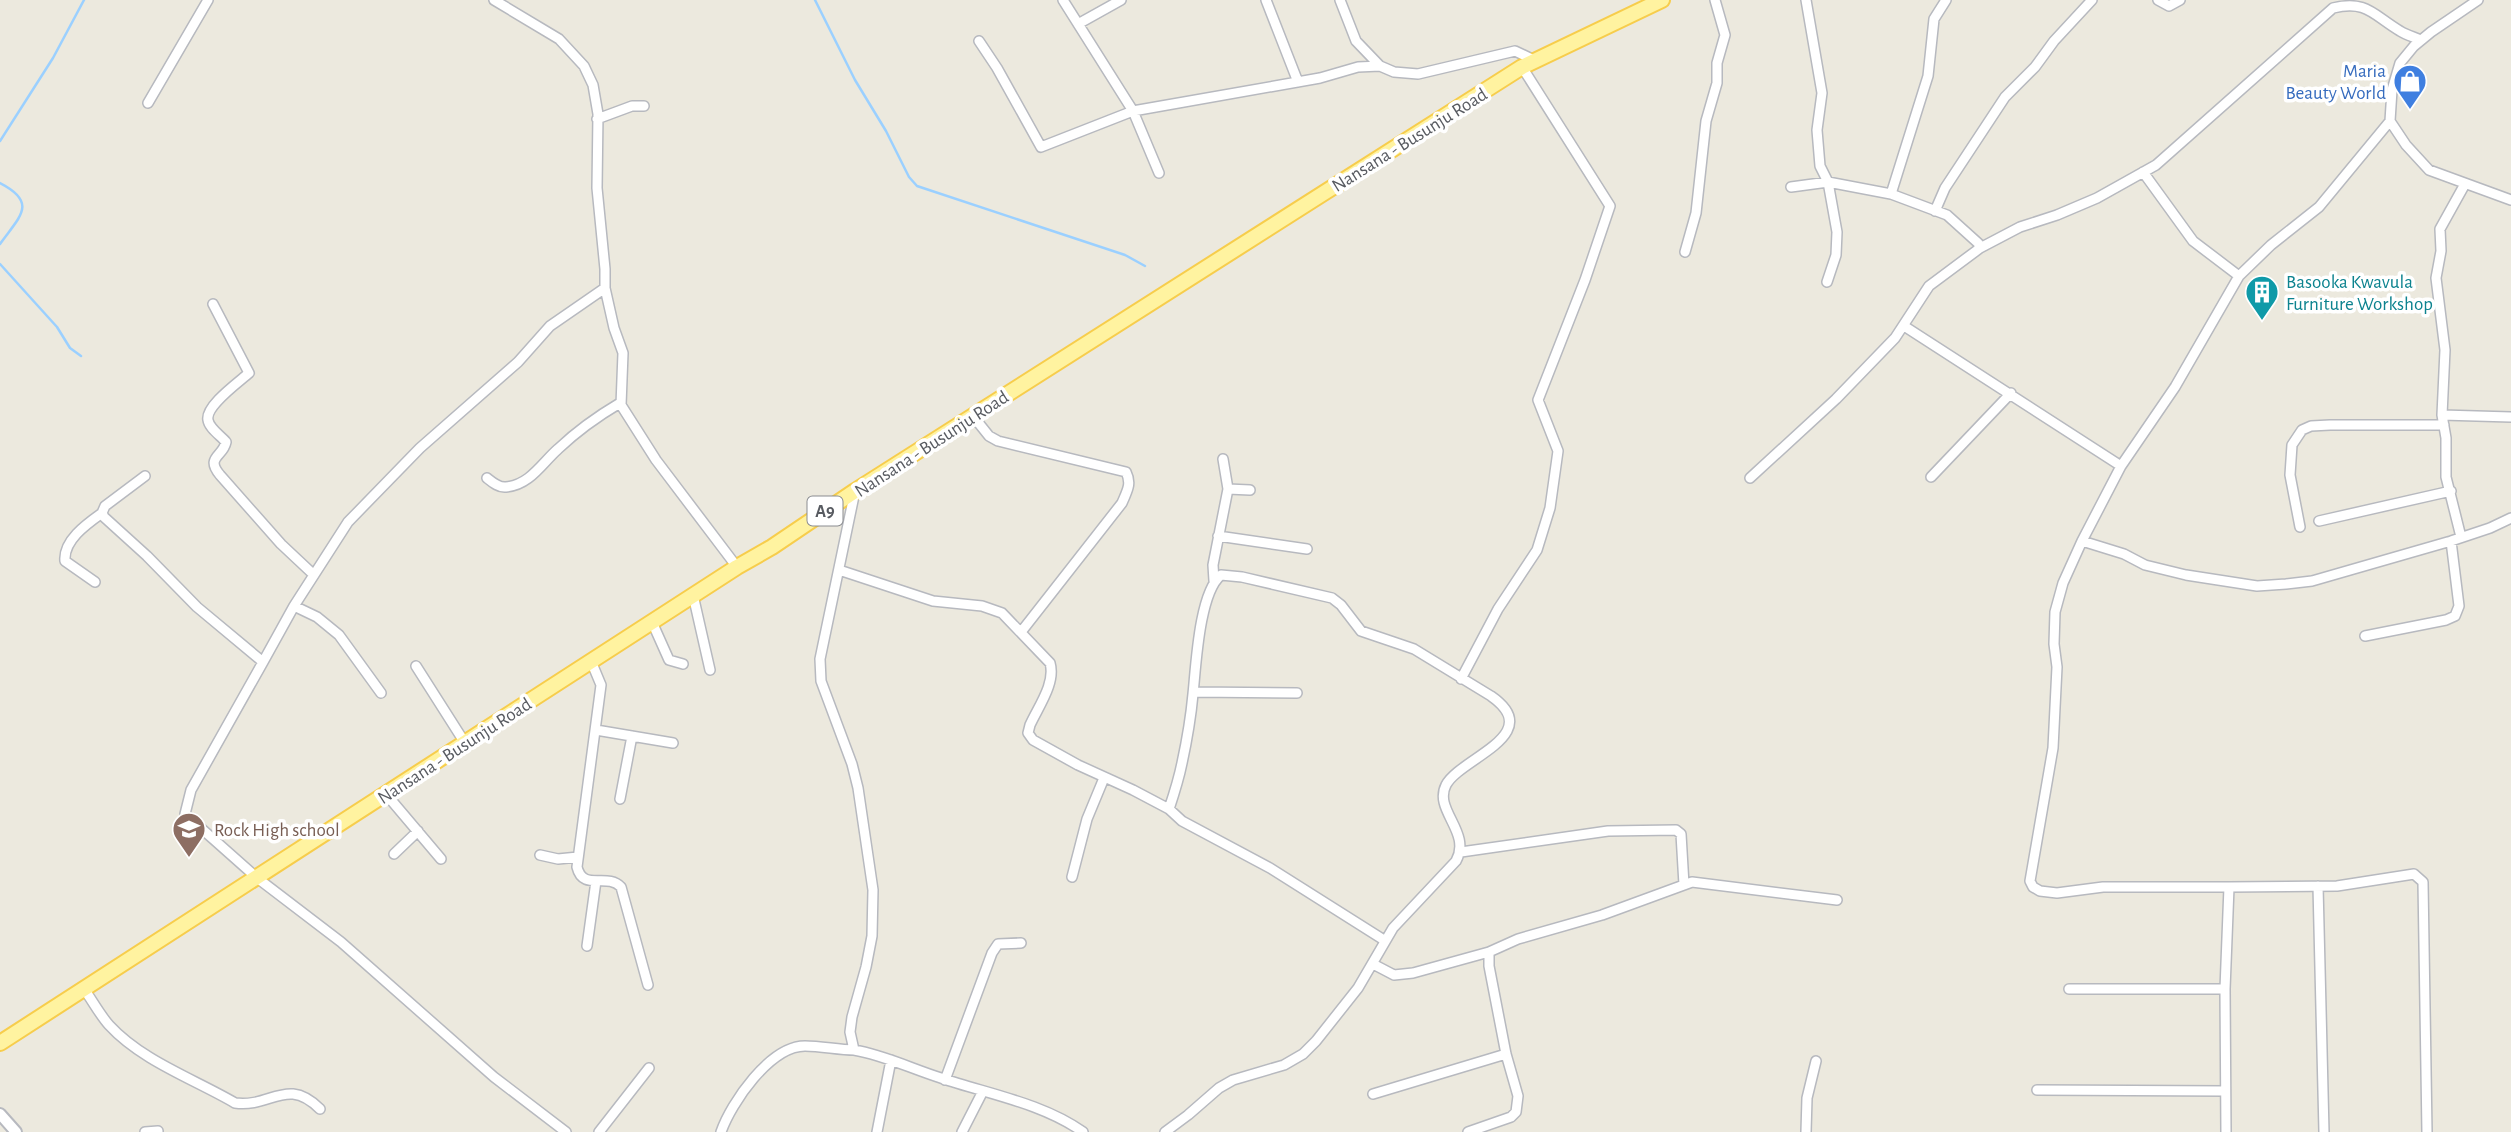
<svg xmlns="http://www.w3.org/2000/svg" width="2511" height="1132" font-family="'Alegreya Sans',sans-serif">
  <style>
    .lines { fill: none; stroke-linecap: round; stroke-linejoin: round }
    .stream { stroke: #9bd0ff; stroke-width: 2.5 }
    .minor-casing { stroke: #b7b9bf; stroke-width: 12 }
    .tertiary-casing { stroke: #b7b9bf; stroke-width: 14 }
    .primary-casing { stroke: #f7cd4c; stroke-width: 18 }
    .minor { stroke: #fff; stroke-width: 9 }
    .tertiary { stroke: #fff; stroke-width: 10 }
    .primary { stroke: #fff3a0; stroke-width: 14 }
    .labels { text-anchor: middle; stroke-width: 7; stroke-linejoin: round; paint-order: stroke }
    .shield { fill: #fff; stroke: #8a8c90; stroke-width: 2 }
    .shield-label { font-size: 18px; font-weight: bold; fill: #585b61 }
    .shop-label { font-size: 19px; fill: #366cbe; stroke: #fff; text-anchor: end }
    .street-label { font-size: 19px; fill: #585b61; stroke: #fff }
    .culture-label { font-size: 19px; fill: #0d838f; stroke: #fff; text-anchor: start }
    .education-label { font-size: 19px; fill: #785e54; stroke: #fff; text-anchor: start }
  </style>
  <rect width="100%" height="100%" fill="#ece9de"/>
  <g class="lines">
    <!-- stream -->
    <path class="stream" d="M815,0L855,80L886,131L909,177L917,186L1125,255L1145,266
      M0,141L53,58L84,0
      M0,183C39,203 19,217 0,244
      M0,264L57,327L70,348L81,356"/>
    <defs>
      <path id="minor" d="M494,0L559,39L584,66L593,85L598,114L597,188L605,269V288L614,328L623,353L621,405L656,460L737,567
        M1063,0L1133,111L1320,78L1358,67L1380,66L1394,72L1418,74L1515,51L1534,60
        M1266,0L1298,82
        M1340,0L1356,41L1380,66
        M1806,0L1822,93L1817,130L1820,166L1828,182L1837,232L1836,255L1827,282
        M2158,0L2169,6L2180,0
        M1078,24L1121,0
        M979,41L997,68L1041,147L1133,111L1159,173
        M148,103L208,0
        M597,119L632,106H644
        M2390,121L2406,145L2429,170L2511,200
        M2143,172L2193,241L2239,276
        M1891,194L1928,76L1934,19L1946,0
        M1935,211L1945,188L2005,97L2035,67L2054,41L2092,0
        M1980,248L2020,227L2057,215L2097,198L2156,165L2333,8C2367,0 2373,15 2400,31C2406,35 2414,37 2421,40
        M1685,252L1696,213L1706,121L1717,83V63L1725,35L1715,0
        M213,304L249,373C239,382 205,406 208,420C209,428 221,436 226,442C223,457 205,457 220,475L281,544L314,575
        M1904,326L2121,466
        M2442,415L2511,417
        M973,416L989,436L998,441L1126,472C1132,484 1127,491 1122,503L1021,632
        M145,476L105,506L102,513L104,517L147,556L197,607L263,662
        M1931,477L2011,393
        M487,478C492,482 499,488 506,487C530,485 542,463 558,449C577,431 598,416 620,403
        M1750,478L1836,399L1895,338L1929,286L1980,248L1978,243L1947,215L1891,194L1828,182L1791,187
        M1228,489L1250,490
        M855,491L820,659L821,681L852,764L858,788L873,890L872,936L866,967L852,1017L850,1032L854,1050C884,1055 912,1069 941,1078C988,1094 1042,1103 1083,1132
        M2319,521L2451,491
        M2300,527L2290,475L2292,445L2302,430L2311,426L2330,425H2444
        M1218,536L1307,549
        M2461,537L2446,477V438L2442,415L2445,350L2436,278L2441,251L2440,229L2465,184
        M2082,541L2124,554L2145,565L2186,575L2257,586L2286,584L2312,581L2451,541L2490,528L2511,518
        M839,570L933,601L982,606L1002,613L1050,663C1056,683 1038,707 1030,725L1028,733L1033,740L1078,765L1133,790L1169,809L1182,821L1270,868L1384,940
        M1214,581L1213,565L1228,489L1223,459
        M95,582L65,561C63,540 88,523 102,513
        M693,595L710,670
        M294,606L317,617L339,635L381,693
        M652,622L669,660L683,664
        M2365,636L2446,620L2455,616L2459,606L2451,541
        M591,661L601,685L577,867C583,892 607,872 621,887L648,985
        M416,666L465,743
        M1461,679L1498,609L1537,550L1550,508L1558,451L1538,400L1585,280L1610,206L1522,67
        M1194,692L1297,693
        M596,730L673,743
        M386,794L441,859
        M620,799L632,736
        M1461,852L1608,831L1676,830L1681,834L1684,885
        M394,854L418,831
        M540,855L558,859L578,857
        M1072,877L1087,819L1104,778
        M2318,886L2324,1132
        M2229,887L2337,886L2414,874L2423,882L2427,1132
        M587,946L596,881
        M1373,964L1394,975L1413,973L1489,952
        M84,989C92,1000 100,1015 109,1025C142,1061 194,1079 235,1103C271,1108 287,1076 320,1109
        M2069,989H2225
        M945,1080L992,953L998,944L1021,943
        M2037,1090L2225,1091
        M1373,1094L1506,1054
        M145,1132L158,1131
        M566,1132L494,1077L341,942L256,877L185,814L191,790L263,662L294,606L348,522L420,448L518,362L550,326L605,288
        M599,1132L649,1068
        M721,1132C731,1103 770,1046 805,1046C822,1046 838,1050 854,1050
        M877,1132L891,1060
        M962,1132L983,1091
        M1165,1132L1188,1115L1219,1088L1233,1080L1284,1065L1303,1054L1316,1041L1358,988L1393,928L1456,861C1472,832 1433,810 1446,785C1460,758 1547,735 1491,696L1414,649L1361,631L1341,605L1332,598L1242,577L1221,575C1199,593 1196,666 1193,694C1191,716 1187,740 1182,763C1179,778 1174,794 1169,809
        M1468,1132L1511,1117L1516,1112L1518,1096L1506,1054L1489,966V952L1518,939L1602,915L1692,882L1837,900
        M1806,1132L1807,1098L1816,1061
        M2226,1132L2225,989L2229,887H2103L2057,893L2040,891L2033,887L2030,881L2053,748L2057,667L2054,644L2055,612L2063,583L2082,541L2121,466L2175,387L2239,276L2271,245L2319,207L2390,121L2392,90L2400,63L2414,46L2431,32L2478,0"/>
      <path id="tertiary" d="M0,1114L16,1132"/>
      <path id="primary" d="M0,1043L737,567L772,547L855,491L1522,67L1662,0"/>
    </defs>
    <!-- minor casing -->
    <use href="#minor" class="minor-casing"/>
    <!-- tertiary casing -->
    <use href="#tertiary" class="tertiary-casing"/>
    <!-- primary casing -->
    <use href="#primary" class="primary-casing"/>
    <!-- minor -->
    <use href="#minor" class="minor"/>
    <!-- tertiary -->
    <use href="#tertiary" class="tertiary"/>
    <!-- primary -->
    <use href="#primary" class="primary"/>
  </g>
  <!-- icons -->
  <defs>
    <symbol id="shop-pin" viewBox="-11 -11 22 30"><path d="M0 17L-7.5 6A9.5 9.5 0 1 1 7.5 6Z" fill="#3f7fe0" stroke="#fff"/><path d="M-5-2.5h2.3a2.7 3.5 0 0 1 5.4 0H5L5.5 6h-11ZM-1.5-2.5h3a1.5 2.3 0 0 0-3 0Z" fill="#fff"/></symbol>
    <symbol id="building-pin" viewBox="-11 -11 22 30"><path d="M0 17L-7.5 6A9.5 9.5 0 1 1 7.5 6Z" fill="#0f9aa8" stroke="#fff"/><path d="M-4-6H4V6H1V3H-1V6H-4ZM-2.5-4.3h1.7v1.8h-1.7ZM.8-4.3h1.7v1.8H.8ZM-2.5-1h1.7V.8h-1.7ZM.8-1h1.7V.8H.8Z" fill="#fff"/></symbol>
    <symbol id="school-pin" viewBox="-11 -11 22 30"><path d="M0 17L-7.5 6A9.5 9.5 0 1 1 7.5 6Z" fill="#8d6e63" stroke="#fff"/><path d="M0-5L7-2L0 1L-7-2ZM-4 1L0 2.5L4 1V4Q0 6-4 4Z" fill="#fff"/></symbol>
  </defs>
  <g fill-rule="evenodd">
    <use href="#shop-pin" x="2391" y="62" width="38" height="52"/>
    <use href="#building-pin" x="2243" y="273" width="38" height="52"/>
    <use href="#school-pin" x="170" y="810" width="38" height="52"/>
  </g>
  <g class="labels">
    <!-- shield labels -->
    <rect class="shield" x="807.5" y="496.5" width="35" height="29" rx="5"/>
    <g class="shield-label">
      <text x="825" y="517">A9</text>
    </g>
    <!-- shop labels -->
    <g class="shop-label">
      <text x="2386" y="77">Maria<tspan x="2386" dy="22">Beauty World</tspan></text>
    </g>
    <!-- street labels -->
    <g class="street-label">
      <text transform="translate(1409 139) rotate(-32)" y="7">Nansana - Busunju Road</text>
      <text transform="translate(931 443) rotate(-33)" y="7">Nansana - Busunju Road</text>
      <text transform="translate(454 750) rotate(-33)" y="7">Nansana - Busunju Road</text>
    </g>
    <!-- culture labels -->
    <g class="culture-label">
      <text x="2286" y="288">Basooka Kwavula<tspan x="2286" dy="22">Furniture Workshop</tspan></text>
    </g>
    <!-- education labels -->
    <g class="education-label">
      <text x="214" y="836">Rock High school</text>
    </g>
  </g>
</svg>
